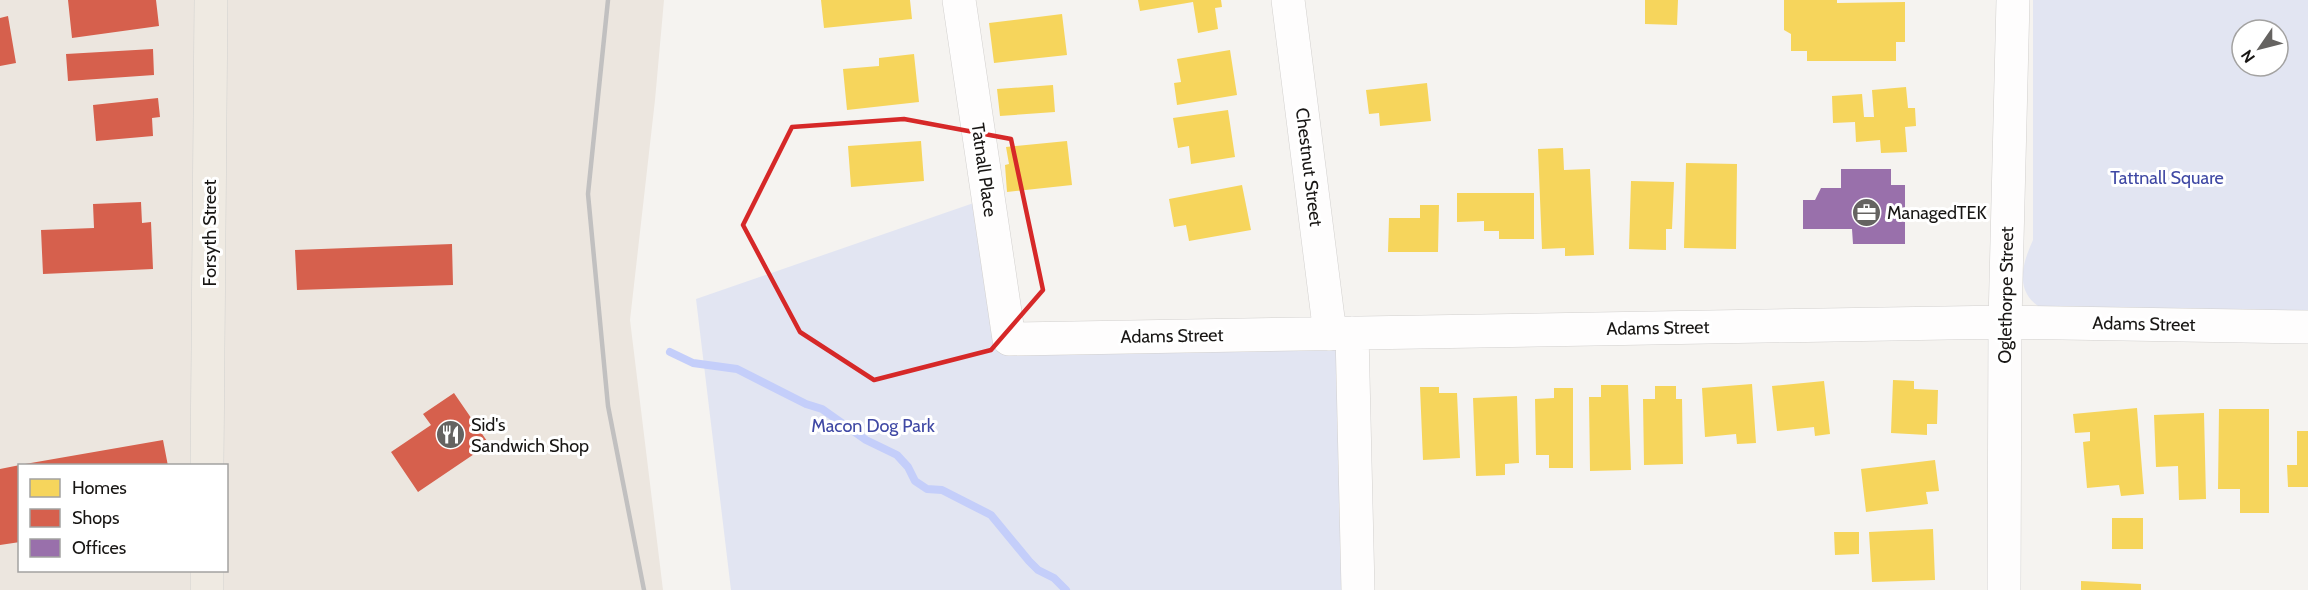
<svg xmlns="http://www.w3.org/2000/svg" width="2308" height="590" font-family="Cabin,sans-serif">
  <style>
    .built { fill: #ece6df; fill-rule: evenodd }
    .green { fill: #e2e5f2; fill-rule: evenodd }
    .homes { fill: #f6d55c }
    .shops { fill: #d6604d }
    .offices { fill: #9970ab }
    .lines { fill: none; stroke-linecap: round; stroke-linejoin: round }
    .stream { stroke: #c4cefa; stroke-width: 8 }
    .minor-casing { stroke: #d2d0ce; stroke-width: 34 }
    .primary-casing { stroke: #d1d1cf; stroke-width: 34 }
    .minor { stroke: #fefdfd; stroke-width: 33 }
    .primary { stroke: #efeae2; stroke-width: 33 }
    .rail { stroke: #c1c0c0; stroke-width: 4.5 }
    .marked { fill: none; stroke: #d62828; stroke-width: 4.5; stroke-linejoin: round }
    .labels { text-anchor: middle; stroke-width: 6; stroke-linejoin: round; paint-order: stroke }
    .street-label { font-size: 18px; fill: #181614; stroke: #fff }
    .park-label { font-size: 18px; fill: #3f48a4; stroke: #fff }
    .poi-label { font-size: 18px; fill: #181614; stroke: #fff; text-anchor: start }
  </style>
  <rect width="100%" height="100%" fill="#f5f3f0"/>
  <!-- built -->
  <path class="built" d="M0,0H664L655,100L630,320L663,590H0ZM20,466H226V570H20Z"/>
  <!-- green -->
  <path class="green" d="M2033,0H2308V312L2041,308C2014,291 2022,264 2033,240ZM2242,30H2278V66H2242Z
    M991,197L1010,342L1352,332L1356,590H731L696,299Z"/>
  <!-- homes -->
  <path class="homes" d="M821,0H910L912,19L824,28Z
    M1138,0H1221L1222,7L1215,8L1218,29L1198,33L1193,2L1140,11Z
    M1645,0H1678L1677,25L1645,24Z
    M1784,0H1837V3L1905,2V42H1896V61H1807V51H1791V34L1784,30Z
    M1062,14L1067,55L994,63L989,23Z
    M1230,50L1237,95L1177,105L1174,83L1181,82L1177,59Z
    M914,54L919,102L847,110L843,69L879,66V58Z
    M1427,83L1431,121L1380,126L1379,113L1369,114L1366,90Z
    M1053,85L1055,112L1000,116L997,89Z
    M1906,87L1908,108H1915L1916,126L1905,127L1907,152L1881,153L1880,140L1856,142L1855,122L1833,123L1832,96L1862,94L1864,117H1874L1872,90Z
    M1228,110L1235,157L1191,164L1189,146L1178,148L1173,118Z
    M921,141L924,181L851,187L848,146Z
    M1067,141L1072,185L1007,192L1005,165L1009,164L1006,147Z
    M1563,148L1564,170L1590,169L1594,255L1565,256V248L1542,249L1538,149Z
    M1686,163L1737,164L1736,249L1684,248Z
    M1631,181L1674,182L1672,229H1666V250L1629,249Z
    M1242,185L1251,230L1189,241L1186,225L1174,227L1169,199Z
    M1457,193H1534V239H1499V231H1484V221L1457,222Z
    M1420,205H1439L1438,252H1388L1389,218H1420Z
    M1893,380L1914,381V389L1938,390L1937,424H1927V435L1891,433Z
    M1824,381L1830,434L1815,436L1814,427L1777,431L1772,386Z
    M1752,384L1756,443L1737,444L1736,434L1705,437L1702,388Z
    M1601,385H1628L1631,470L1590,471L1589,397H1601Z
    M1655,386H1676V399H1682L1683,464L1644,465L1643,399H1655Z
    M1420,387H1439V393H1457L1460,458L1423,460Z
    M1554,388H1573V468H1549V455H1536L1535,399L1554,398Z
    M1517,396L1519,463L1505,464V475L1476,476L1473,398Z
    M2137,408L2144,494L2121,496L2119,485L2087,488L2083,442L2090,441V432L2075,433L2073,414Z
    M2219,409H2269V513H2240V489H2218Z
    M2204,413L2206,499L2179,500L2178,466L2156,467L2154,415Z
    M2297,431H2308V487H2288L2287,465H2297Z
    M1935,460L1939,491L1926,492L1928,504L1866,512L1861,469Z
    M2112,518H2143V549H2112Z
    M1933,529L1935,580L1872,582L1869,532Z
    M1834,532H1859V554L1835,555Z
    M2081,581L2141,584V590H2081Z"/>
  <!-- shops -->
  <path class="shops" d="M68,0H156L159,26L72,38Z
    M8,16L16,63L0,66V18Z
    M153,49L154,75L68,81L66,54Z
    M158,98L160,117L152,118L153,136L96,141L93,105Z
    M141,202L142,223L151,222L153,269L43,274L41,230L94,228L93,204Z
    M452,244L453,285L297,290L295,250Z
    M454,393L489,444L418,492L391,452L431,425L423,414Z
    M163,440L168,466H25V464Z
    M20,465V542L0,545V469Z"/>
  <!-- offices -->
  <path class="offices" d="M1841,169H1891V185H1905V244H1853L1852,229H1803V200H1815L1821,188H1841Z"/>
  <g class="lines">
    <!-- stream -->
    <path class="stream" d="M670,352L693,363L737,369L806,404L822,409L866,440L897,455L908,467L915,481L927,489L942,490L991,515L1029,561L1038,570L1054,578L1066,590"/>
    <defs>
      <path id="minor" d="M959,0L1009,339L2005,322L2308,327
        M1288,0L1330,334
        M1352,333L1358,590
        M2004,590L2005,322L2013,0"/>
      <path id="primary" d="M207,466L211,0
        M207,590V570"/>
    </defs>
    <!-- minor casing -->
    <use href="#minor" class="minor-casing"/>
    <!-- primary casing -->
    <use href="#primary" class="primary-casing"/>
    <!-- minor -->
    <use href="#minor" class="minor"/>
    <!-- primary -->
    <use href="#primary" class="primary"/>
    <!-- rail -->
    <path class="rail" d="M608,0L588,194L608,406L644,590"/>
  </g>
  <!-- marked area -->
  <path class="marked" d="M904,119L1011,139L1043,290L991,350L874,380L800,332L743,225L792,127Z"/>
  <!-- icons -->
  <defs>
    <symbol id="office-disc" viewBox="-11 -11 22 22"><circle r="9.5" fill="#656361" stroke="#fff"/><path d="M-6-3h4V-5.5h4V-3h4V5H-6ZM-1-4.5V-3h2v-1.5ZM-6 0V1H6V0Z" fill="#fff"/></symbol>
    <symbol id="restaurant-disc" viewBox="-11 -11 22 22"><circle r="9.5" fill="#656361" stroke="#fff"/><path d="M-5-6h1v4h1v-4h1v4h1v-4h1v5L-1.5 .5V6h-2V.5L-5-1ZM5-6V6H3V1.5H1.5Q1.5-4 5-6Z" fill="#fff"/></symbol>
  </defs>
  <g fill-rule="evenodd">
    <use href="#office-disc" x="1850" y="196" width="33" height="33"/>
    <use href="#restaurant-disc" x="434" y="418" width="33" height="33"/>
  </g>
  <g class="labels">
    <!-- street labels -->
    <g class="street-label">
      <text transform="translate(1309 167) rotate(83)" y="6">Chestnut Street</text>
      <text transform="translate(984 170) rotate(82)" y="6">Tatnall Place</text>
      <text transform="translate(210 233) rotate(-90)" y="6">Forsyth Street</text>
      <text transform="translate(2006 295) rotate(-89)" y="6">Oglethorpe Street</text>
      <text transform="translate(2144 324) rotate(1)" y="6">Adams Street</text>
      <text transform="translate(1658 328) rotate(-1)" y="6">Adams Street</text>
      <text transform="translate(1172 336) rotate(-1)" y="6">Adams Street</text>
    </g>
    <!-- park labels -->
    <g class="park-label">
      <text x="2167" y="184">Tattnall Square</text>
      <text x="873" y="432">Macon Dog Park</text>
    </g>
    <!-- poi labels -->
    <g class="poi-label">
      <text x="1887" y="219">ManagedTEK</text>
      <text x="471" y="431">Sid's<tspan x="471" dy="21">Sandwich Shop</tspan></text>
    </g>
  </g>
  <!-- legend -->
  <rect x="18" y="464" width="210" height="108" fill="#ffffff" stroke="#a3a2a1" stroke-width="1.5"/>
  <rect x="30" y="479" width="30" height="18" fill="#f6d55c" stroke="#a3a2a1" stroke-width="1.5"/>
  <text x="72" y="494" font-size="18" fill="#181614">Homes</text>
  <rect x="30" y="509" width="30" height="18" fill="#d6604d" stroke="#a3a2a1" stroke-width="1.5"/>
  <text x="72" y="524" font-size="18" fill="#181614">Shops</text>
  <rect x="30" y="539" width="30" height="18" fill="#9970ab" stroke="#a3a2a1" stroke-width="1.5"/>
  <text x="72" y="554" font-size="18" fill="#181614">Offices</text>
  <!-- north arrow -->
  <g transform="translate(2260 48) rotate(235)"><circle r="28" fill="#ffffff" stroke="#a3a2a1" stroke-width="1.5"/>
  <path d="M0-4.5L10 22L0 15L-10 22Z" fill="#656361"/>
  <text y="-9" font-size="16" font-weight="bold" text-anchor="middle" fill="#181614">N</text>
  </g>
</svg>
